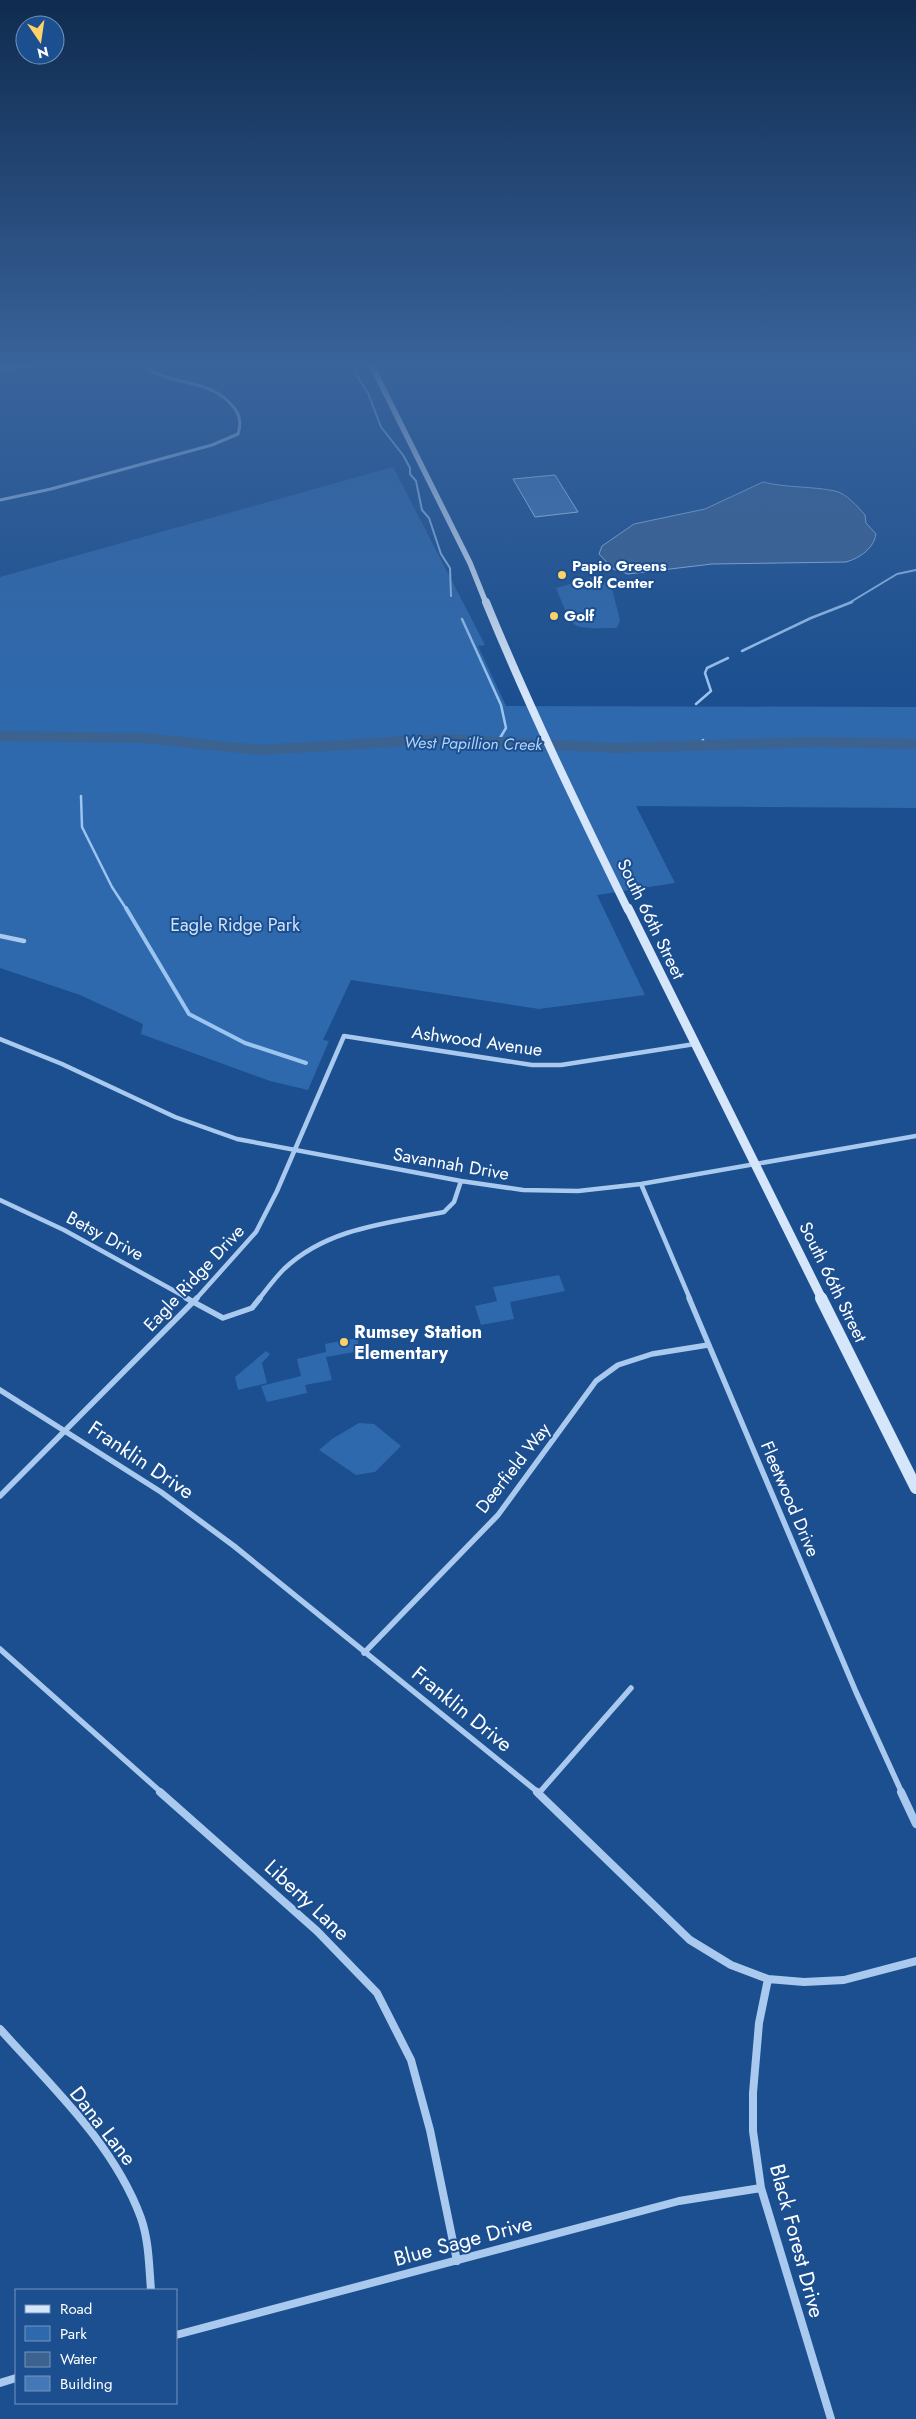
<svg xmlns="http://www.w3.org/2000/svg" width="916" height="2419" font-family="Jost,sans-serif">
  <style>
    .green { fill: #2e69ad }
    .water { fill: #3c6290; stroke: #9cc4f0 }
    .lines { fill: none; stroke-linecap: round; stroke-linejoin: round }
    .stream-far2 { stroke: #9cc4f0; stroke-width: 2 }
    .stream-far1 { stroke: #9cc4f0; stroke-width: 2.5 }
    .stream { stroke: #9cc4f0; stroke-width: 4 }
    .river { fill: #3c6290; fill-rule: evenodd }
    .building { fill: #4478b7; stroke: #cfe3fa }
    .street-far3 { stroke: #a9c9ee; stroke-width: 3 }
    .street-far2 { stroke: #a9c9ee; stroke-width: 4.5 }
    .street-far1 { stroke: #a9c9ee; stroke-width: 5.5 }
    .street { stroke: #a9c9ee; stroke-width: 8 }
    .secondary-far3 { stroke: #d6e6fa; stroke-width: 5.5 }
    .secondary-far2 { stroke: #d6e6fa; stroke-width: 8 }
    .secondary-far1 { stroke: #d6e6fa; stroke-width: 9 }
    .secondary { stroke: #d6e6fa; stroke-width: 12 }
    .poi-dot { fill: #ffd166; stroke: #1b4f8f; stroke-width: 2 }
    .labels { text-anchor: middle; stroke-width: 4; stroke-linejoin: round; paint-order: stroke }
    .far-poi-label { font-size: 15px; font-weight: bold; fill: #fff; stroke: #1b4f8f; text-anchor: start }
    .far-water-label { font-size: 16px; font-style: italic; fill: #b5d3f5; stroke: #1b4f8f }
    .street-label { font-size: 18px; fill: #fff; stroke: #1b4f8f }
    .park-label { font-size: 18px; fill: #cfe3fa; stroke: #1b4f8f }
    .poi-label { font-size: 18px; font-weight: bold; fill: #fff; stroke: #1b4f8f; text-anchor: start }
    .near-street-label { font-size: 21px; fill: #fff; stroke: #1b4f8f }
  </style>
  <rect width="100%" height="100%" fill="#1b4f8f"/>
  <!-- green -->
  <path class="green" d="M393,467L485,645L478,646L506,706L916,707V808L636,806L675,883L597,895L645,995L539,1009L351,980L323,1040L329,1041L308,1090L270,1081L141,1034L143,1024L80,995L0,968V577Z
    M598,576L612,589L620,620L617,628C568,628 575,633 556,588Z
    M559,1275L565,1291L510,1302L514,1319L481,1325L475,1306L497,1301L493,1287Z
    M357,1338L360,1351L326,1357L332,1380L305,1385L307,1393L267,1402L261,1386L301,1376L297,1359L326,1352L325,1344Z
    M266,1351L270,1354L262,1363L267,1383L238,1390L235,1377Z
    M359,1423L374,1424L401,1446L375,1472L356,1475L319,1450L332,1439Z"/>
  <!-- water -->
  <path class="water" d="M763,482C786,488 812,486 835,491C846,493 858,507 865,515L866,523L876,534C874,548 860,558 846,562L712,564L628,574L613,569L599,554L602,546L634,524L705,509Z"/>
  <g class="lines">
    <!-- stream-far2 -->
    <path class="stream-far2" d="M352,360L359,367L355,373L368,393L381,427L403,455L410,468V474L416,481L422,510L429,518L441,554L450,568L451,596
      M849,603L897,574L916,570"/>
    <!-- stream-far1 -->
    <path class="stream-far1" d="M462,619L501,705L506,728L497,743
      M742,651L811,618L852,602
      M696,704L711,691L705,673L707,668L728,658
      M701,745L703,740
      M81,796L82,827L112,887L127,910"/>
    <!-- stream -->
    <path class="stream" d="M126,908L189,1014L245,1043L306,1063"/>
    <!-- river -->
    <path class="river" d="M0,731L143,733L259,745L442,734L615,743L817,737L916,739V749L817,747L615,753L442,744L259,755L143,743L0,741Z"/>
  </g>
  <!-- building -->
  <path class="building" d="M555,475L578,512L535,517L513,479Z"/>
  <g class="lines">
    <!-- street-far3 -->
    <path class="street-far3" d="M0,368L122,360
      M0,500L51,489L212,445L238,434C241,425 240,416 235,409C217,384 189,385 163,376C153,373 145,367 137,360"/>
    <!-- street-far2 -->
    <path class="street-far2" d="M0,936L24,941
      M0,1039L62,1064L175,1117L237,1139L461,1181L523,1190L578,1191L641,1184L916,1136
      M641,1184L690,1299
      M0,1200L64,1230L189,1299
      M196,1299L256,1232L277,1191L344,1036L532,1065H561L695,1044
      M259,1299C267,1289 275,1278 284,1269C327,1228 388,1223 444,1212L454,1202L461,1181"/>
    <!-- street-far1 -->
    <path class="street-far1" d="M186,1298L223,1318L252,1308L260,1298
      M689,1298L856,1692L902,1793
      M0,1390L161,1492L234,1546L539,1793
      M0,1496L197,1298
      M0,1649L162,1793
      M364,1653L498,1515L596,1381L618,1365L652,1354L708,1345
      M539,1793L631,1688"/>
    <!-- street -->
    <path class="street" d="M160,1792L317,1931L377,1993L411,2060L430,2130L457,2261
      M537,1792L690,1940L731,1965L768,1979L804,1982L844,1980L916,1961
      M901,1792L916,1824
      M768,1979L759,2023L753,2093V2131L761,2188L831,2419
      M0,2029C51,2086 114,2144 141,2218C149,2241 149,2266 151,2290
      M176,2335L679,2201L761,2188
      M0,2383L16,2378"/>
    <!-- secondary-far3 -->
    <path class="secondary-far3" d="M369,360L470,563L486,603"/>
    <!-- secondary-far2 -->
    <path class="secondary-far2" d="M486,602C529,707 578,808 628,910"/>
    <!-- secondary-far1 -->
    <path class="secondary-far1" d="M628,908L822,1299"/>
    <!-- secondary -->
    <path class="secondary" d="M821,1298L916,1488"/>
  </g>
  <!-- sky -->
  <linearGradient id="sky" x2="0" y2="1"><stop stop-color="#0f2b4f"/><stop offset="0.52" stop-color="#39639b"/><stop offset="1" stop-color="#39639b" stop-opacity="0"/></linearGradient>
  <rect width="916" height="699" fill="url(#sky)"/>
  <!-- markers -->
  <g class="poi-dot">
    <circle cx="562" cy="575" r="5"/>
    <circle cx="554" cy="616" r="5"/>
    <circle cx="344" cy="1342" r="5"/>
  </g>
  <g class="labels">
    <!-- far-poi labels -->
    <g class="far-poi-label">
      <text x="572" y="571">Papio Greens<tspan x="572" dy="17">Golf Center</tspan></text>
      <text x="564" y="621">Golf</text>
    </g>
    <!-- far-water labels -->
    <g class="far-water-label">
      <text transform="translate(473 743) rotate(1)" y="6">West Papillion Creek</text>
    </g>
    <!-- street labels -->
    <g class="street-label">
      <text transform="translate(651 919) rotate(64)" y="6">South 66th Street</text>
      <text transform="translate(477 1041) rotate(8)" y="6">Ashwood Avenue</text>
      <text transform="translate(451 1164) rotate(10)" y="6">Savannah Drive</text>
      <text transform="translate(105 1236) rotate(28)" y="6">Betsy Drive</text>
      <text transform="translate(194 1278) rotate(-47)" y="6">Eagle Ridge Drive</text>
      <text transform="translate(833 1282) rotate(64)" y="6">South 66th Street</text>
      <text transform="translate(513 1468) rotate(-52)" y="6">Deerfield Way</text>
      <text transform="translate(790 1499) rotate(67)" y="6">Fleetwood Drive</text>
    </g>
    <!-- park labels -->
    <g class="park-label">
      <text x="235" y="931">Eagle Ridge Park</text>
    </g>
    <!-- poi labels -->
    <g class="poi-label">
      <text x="354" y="1338">Rumsey Station<tspan x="354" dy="21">Elementary</tspan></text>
    </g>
    <!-- near-street labels -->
    <g class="near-street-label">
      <text transform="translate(141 1460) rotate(34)" y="7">Franklin Drive</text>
      <text transform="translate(462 1709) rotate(39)" y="7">Franklin Drive</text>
      <text transform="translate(307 1900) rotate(43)" y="7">Liberty Lane</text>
      <text transform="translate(103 2126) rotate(52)" y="7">Dana Lane</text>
      <text transform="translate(463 2241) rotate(-15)" y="7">Blue Sage Drive</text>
      <text transform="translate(797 2241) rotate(75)" y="7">Black Forest Drive</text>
    </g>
  </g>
  <!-- legend -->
  <rect x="15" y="2289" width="162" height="115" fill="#1b4f8f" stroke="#7695bc"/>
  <rect x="25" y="2305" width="25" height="8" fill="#d6e6fa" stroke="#7695bc"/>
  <text x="60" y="2314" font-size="15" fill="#ffffff">Road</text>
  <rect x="25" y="2326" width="25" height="15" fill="#2e69ad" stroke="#7695bc"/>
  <text x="60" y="2339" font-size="15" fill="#ffffff">Park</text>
  <rect x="25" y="2352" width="25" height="15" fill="#3c6290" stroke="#7695bc"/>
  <text x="60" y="2364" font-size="15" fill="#ffffff">Water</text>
  <rect x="25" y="2376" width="25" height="15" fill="#4478b7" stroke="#7695bc"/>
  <text x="60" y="2389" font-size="15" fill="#ffffff">Building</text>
  <!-- north arrow -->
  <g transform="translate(40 40) rotate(167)"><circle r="24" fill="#1b4f8f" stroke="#7695bc"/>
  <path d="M0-4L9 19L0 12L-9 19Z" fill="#ffd166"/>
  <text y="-8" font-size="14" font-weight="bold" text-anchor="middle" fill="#ffffff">N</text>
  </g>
</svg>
